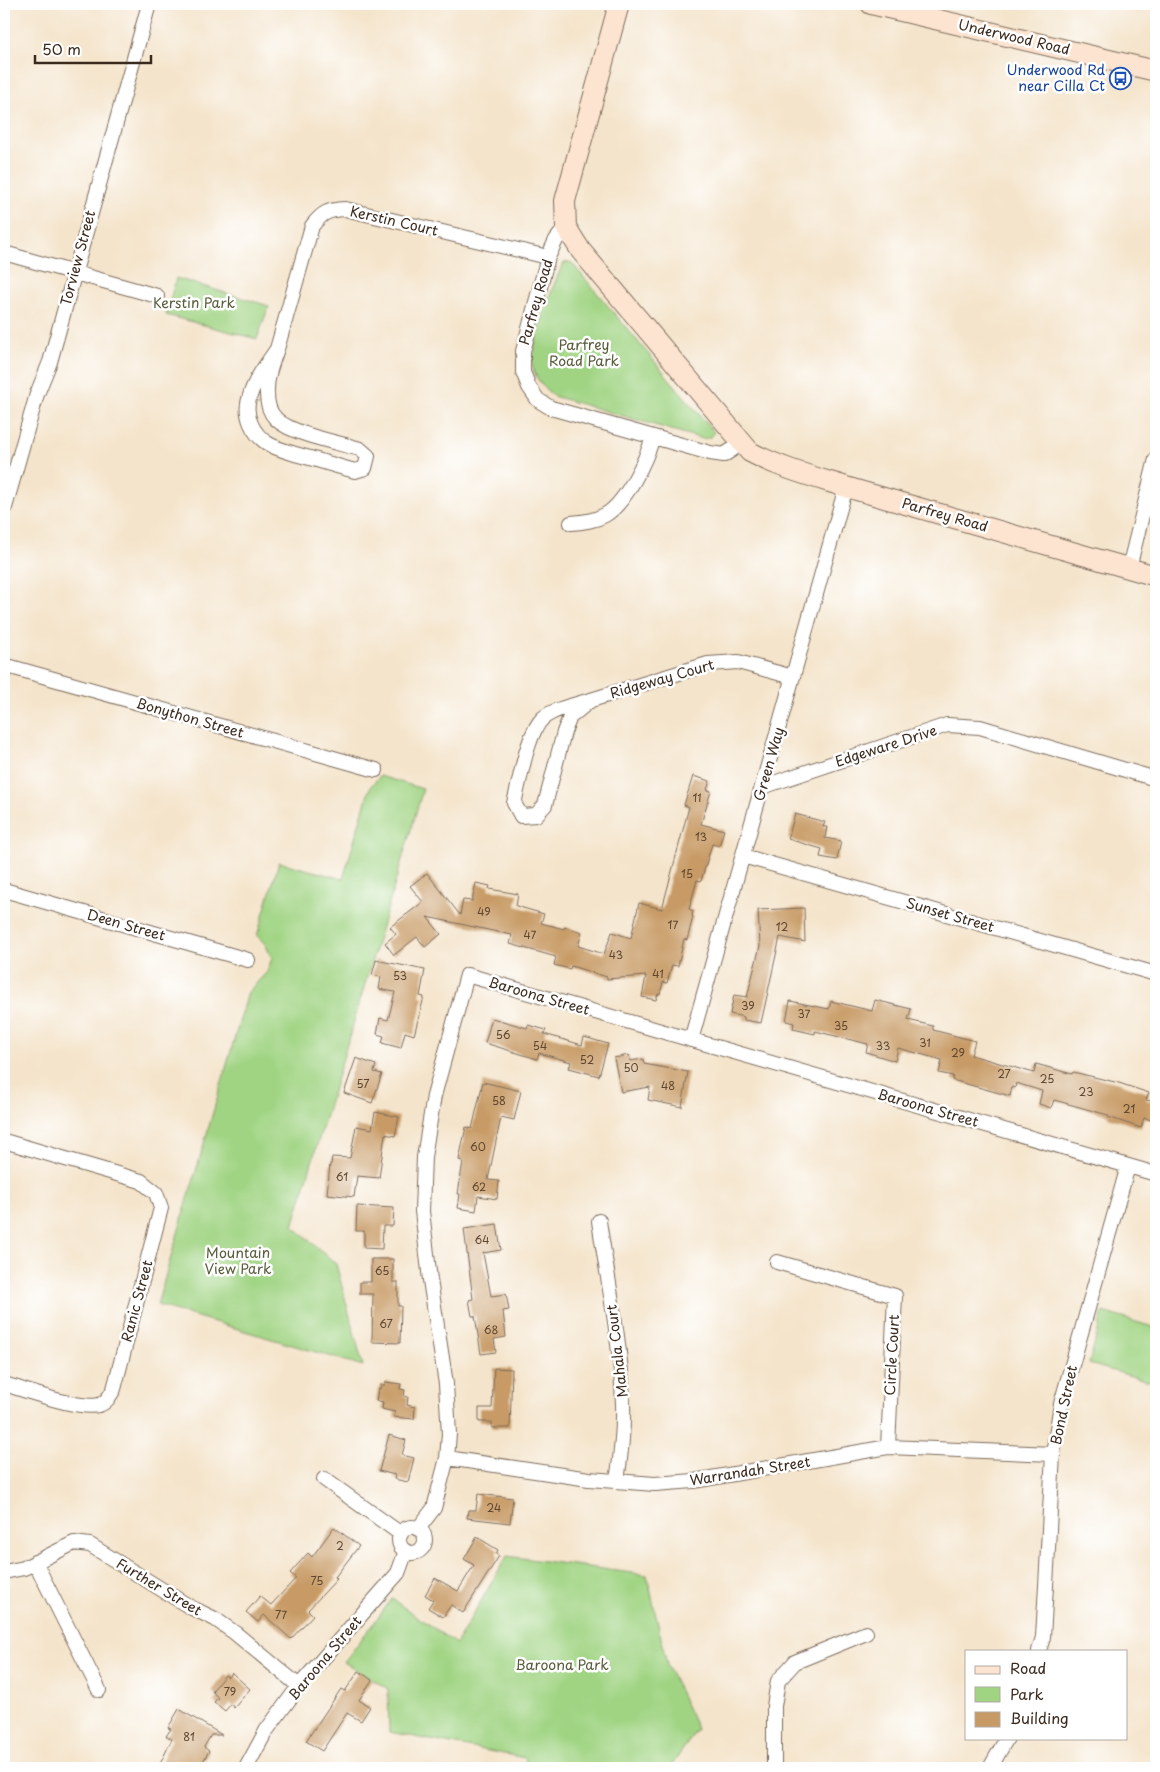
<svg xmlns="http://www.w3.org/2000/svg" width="1160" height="1772" font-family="'Playpen Sans',sans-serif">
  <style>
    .green { fill: #a0d483; stroke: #6e7f50 }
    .building { fill: #c89b66 }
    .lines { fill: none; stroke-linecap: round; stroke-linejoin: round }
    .street-casing { stroke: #7c6b5b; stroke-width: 16 }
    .secondary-casing { stroke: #7c6b5b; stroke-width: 22 }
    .street { stroke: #fff; stroke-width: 14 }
    .secondary { stroke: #fde4d0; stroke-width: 20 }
    .labels { text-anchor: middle; stroke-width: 5; stroke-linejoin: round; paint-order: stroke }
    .number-label { font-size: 11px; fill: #5e4630 }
    .street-label { font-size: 14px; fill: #3b2a1e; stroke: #fff }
    .transit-label { font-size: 14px; fill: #164399; stroke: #fff; text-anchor: end }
    .park-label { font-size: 14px; fill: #595d3c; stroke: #fff }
  </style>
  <rect width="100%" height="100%" fill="#fff"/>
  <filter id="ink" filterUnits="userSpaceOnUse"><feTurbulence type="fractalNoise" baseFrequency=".02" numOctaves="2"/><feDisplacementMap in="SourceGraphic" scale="10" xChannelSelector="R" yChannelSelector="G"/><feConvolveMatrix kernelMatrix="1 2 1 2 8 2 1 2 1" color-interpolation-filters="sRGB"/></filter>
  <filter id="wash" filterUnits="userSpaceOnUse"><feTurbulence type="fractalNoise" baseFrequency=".0096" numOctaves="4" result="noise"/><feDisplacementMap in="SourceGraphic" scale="20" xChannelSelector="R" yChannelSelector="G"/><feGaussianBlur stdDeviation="1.12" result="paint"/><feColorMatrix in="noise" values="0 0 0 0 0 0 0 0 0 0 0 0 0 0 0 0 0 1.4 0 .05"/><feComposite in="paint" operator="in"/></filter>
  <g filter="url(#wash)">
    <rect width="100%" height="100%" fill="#f4e4cb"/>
    <!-- green -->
    <path class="green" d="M571,262L714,432L710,437L703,439L553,396C544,388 536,380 533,368C528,350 554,280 564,263Z
      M176,278L269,306L257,339L166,315Z
      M380,776L423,789L293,1226L336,1264L363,1366L157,1305L248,992L267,972L272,958L265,944L257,936L279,862L343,879L370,787Z
      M1103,1312L1156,1328V1383L1089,1364Z
      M507,1556L647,1575L667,1665L697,1729L670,1768H528L525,1758L389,1732L388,1689L344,1662L392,1599L456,1644Z"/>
    <g id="blocks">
      <!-- building -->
      <path class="building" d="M693,776L710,781L707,790L711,791L701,824L724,830L719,846L712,844L701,881L697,880L689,909L693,911L692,916L693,917L687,940L684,939L678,966L672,965L667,983L663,982L660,994H658L656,1000L642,997L646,976L607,979V977L571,966L570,969L554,965L556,957L510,944L512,935L427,917L441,934L425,947L417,937L394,955L385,943L396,934L390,927L423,902L410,886L427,873L460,915L463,900L472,901L476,883L490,886L489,889L518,894L516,906L544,914L541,923L564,929L565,927L582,932L578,946L604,954L612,932L631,938L639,903L662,909L689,807L684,805Z
        M795,814L825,822L823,827H827L825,838L841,841L837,860L820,857L822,849L788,839Z
        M804,908L805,942L780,937L761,1023L744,1020V1017L730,1014L734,995L747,997L760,946L758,910Z
        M376,960L425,970L420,996L424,997L414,1035L405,1032L401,1048L382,1043L384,1036L377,1034L380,1018L388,1020L395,992L379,989L381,977L372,975Z
        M875,1000L911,1009L908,1020L933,1026V1030L975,1041L971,1055L1034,1073L1036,1064L1072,1074L1073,1072L1119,1083L1149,1093L1146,1100L1156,1102V1121L1144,1118L1141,1128L1108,1117V1115L1054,1100L1051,1108L1039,1104L1042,1091L1016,1083L1015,1088L1012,1087L1010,1096L952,1080L953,1076L939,1073L942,1060L898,1048L895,1061L866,1052L868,1044L815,1031V1034L793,1029L794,1023L786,1021L790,1001L829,1009L831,1001L872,1011Z
        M492,1018L527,1028L528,1025L546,1030L544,1034L582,1045L584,1037L608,1044L599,1076L569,1068L571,1062L539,1053L537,1059L485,1043Z
        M629,1055L630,1061L643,1059L644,1064L688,1072L682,1107L648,1100L650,1087L621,1092L614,1058Z
        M356,1058L376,1065L374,1072L382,1074L372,1103L344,1093Z
        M483,1082L521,1091L514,1120L501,1117L488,1180L499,1181L497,1199L478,1196L476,1211L458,1208L460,1194H458L463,1161L459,1160L466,1127L472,1129Z
        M375,1112L399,1117L395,1136L385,1134L379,1178L357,1176L354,1197L327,1194L330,1164H331L332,1157L350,1158L356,1126L372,1129Z
        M357,1206L394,1208L393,1226H383L382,1249L364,1248V1231H356Z
        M497,1224L501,1250L483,1253L491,1296L506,1294L509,1310L503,1311L506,1337L494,1339L496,1352L481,1354L475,1316H472L469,1300L473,1299L464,1229Z
        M371,1259H393V1282H398V1306H401L400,1343L372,1342L373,1294H360V1282H371Z
        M494,1368L512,1369L510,1428H492V1422H479V1408H492Z
        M385,1382L401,1384L400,1389L405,1390L404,1396L408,1397L407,1405L415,1407L414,1419L394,1417L395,1412L382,1409L383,1402L376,1401L378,1389H380L381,1385H385Z
        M389,1435L406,1440L402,1455L414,1458L408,1482L394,1479L395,1475L379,1471Z
        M478,1494L513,1498L510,1523L467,1518L468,1510H476Z
        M334,1527L359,1546L335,1577L337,1579L308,1610L313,1615L291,1639L264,1615L258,1622L246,1612L260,1596L271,1605L296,1578L290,1573L308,1553L312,1557Z
        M477,1537L498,1550L496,1554L499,1556L463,1613L451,1605L443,1617L428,1608L433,1600L425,1595L435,1578L458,1591L474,1565L464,1559Z
        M359,1671L372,1680L359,1700L370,1707L361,1721L347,1713L322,1751L306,1741L341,1689L345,1691Z
        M232,1673L250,1689L234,1708L231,1704L225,1711L214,1702L218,1698L212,1691L225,1675L228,1677Z
        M179,1709L222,1735H211L204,1747L209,1751L201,1765L195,1762L192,1768H158L172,1739L166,1736L171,1729L168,1728Z"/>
    </g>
  </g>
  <g filter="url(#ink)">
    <use href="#blocks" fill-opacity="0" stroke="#7c6b5b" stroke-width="1"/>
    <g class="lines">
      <defs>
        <path id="street" d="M566,227L556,240L548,257L523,351V372L529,387L538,400L551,408L710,453L724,455L733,449L741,440
          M4,253L157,296
          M277,349C272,363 266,379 267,394C267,403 270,413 276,419C291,434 339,443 360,449L368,456L365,468L355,471C336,466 318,460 299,455C289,452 276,449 267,443C253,434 244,415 249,399C254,380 266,365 277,349Z
          M277,349L312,226C323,212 328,210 345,209L548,257
          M4,511L37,394L50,362L149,4
          M571,523C583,522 594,521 605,515C626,503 646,460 653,437
          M1129,568L1156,459
          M4,665L376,770
          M591,700L570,717L564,732L545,805L536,815L521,816L514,803C520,781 527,733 543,718C556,708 575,705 591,700Z
          M591,700L708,664L738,662L793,677
          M762,787L947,725L980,727L1156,779
          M743,856L1156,974
          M4,890L248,960
          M691,1040L846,487
          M4,1141L141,1181L156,1193L161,1208L114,1389C110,1395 107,1403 99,1405C78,1410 26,1390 4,1384
          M599,1221C608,1282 621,1343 623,1404C624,1430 621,1455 617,1481
          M777,1262L895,1296L888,1447
          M447,1458L589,1479L655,1484L694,1481L888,1447L1053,1454
          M324,1479L401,1534
          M399 1540a13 13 0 1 1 26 0a13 13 0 1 1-26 0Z
          M418,1529L434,1508L447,1458L449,1434L446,1384L430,1280L422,1211L424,1157L434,1096L467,975L1156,1174
          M35,1562L99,1690
          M4,1572L24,1568L74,1543L90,1545L190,1607L215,1619L235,1633L299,1686
          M1039,1651L1043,1637L1046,1586L1053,1454L1061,1404L1128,1166
          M246,1768L266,1731L299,1686L398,1573L406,1551
          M774,1768V1706L778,1681L795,1662L866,1633
          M990,1768L1007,1738"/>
        <path id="secondary" d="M619,4L565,201L566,227L581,251L750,452C780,468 814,477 846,487L1156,576
          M871,4L1156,71"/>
      </defs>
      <!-- street casing -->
      <use href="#street" class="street-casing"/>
      <!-- secondary casing -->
      <use href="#secondary" class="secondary-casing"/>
      <!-- street -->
      <use href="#street" class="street"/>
      <!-- secondary -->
      <use href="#secondary" class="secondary"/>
    </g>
  </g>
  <!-- icons -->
  <defs>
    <symbol id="bus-ring" viewBox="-11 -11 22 22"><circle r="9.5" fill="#fff" stroke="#1a4fb4" stroke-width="1.5"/><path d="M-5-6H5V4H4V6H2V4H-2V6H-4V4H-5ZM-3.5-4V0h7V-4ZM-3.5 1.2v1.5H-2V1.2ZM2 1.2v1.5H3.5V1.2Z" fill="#1a4fb4"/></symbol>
  </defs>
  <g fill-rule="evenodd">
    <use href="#bus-ring" x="1108" y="66" width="25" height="25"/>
  </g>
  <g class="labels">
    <!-- number labels -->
    <g class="number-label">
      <text x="697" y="802">11</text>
      <text x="701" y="841">13</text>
      <text x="687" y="878">15</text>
      <text x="484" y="916">49</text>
      <text x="673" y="929">17</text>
      <text x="782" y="931">12</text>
      <text x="530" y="939">47</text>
      <text x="616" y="959">43</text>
      <text x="658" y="978">41</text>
      <text x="400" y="980">53</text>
      <text x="748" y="1010">39</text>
      <text x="804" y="1018">37</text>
      <text x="841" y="1030">35</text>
      <text x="503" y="1039">56</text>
      <text x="925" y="1047">31</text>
      <text x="540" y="1050">54</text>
      <text x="883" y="1050">33</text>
      <text x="958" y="1057">29</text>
      <text x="587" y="1064">52</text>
      <text x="631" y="1072">50</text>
      <text x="1004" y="1078">27</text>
      <text x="1047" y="1083">25</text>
      <text x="363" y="1088">57</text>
      <text x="668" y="1090">48</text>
      <text x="1086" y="1096">23</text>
      <text x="499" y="1105">58</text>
      <text x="1129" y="1113">21</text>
      <text x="478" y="1151">60</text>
      <text x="342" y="1181">61</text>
      <text x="479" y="1191">62</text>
      <text x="482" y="1244">64</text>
      <text x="382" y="1275">65</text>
      <text x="386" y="1328">67</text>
      <text x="491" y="1334">68</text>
      <text x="494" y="1512">24</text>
      <text x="340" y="1550">2</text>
      <text x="317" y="1585">75</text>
      <text x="281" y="1619">77</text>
      <text x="230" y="1696">79</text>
      <text x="189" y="1741">81</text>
    </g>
    <!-- street labels -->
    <g class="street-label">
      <text transform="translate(1014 37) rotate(13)" y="5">Underwood Road</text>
      <text transform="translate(394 221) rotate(13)" y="5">Kerstin Court</text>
      <text transform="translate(78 258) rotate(-75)" y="5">Torview Street</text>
      <text transform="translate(536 302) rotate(-74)" y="5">Parfrey Road</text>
      <text transform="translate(945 515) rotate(16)" y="5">Parfrey Road</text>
      <text transform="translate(662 679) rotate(-16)" y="5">Ridgeway Court</text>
      <text transform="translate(190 718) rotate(16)" y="5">Bonython Street</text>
      <text transform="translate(886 746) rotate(-18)" y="5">Edgeware Drive</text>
      <text transform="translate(769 764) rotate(-74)" y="5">Green Way</text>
      <text transform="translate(950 915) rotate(16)" y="5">Sunset Street</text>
      <text transform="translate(126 925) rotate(16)" y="5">Deen Street</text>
      <text transform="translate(539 996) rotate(16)" y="5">Baroona Street</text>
      <text transform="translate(928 1108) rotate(16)" y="5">Baroona Street</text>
      <text transform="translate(137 1301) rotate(-75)" y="5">Ranic Street</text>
      <text transform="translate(617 1351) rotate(-97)" y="5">Mahala Court</text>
      <text transform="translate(892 1355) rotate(-87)" y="5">Circle Court</text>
      <text transform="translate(1064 1405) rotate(-78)" y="5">Bond Street</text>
      <text transform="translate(750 1471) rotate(-9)" y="5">Warrandah Street</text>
      <text transform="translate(159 1587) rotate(31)" y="5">Further Street</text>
      <text transform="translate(325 1658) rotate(-50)" y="5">Baroona Street</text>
    </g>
    <!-- transit labels -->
    <g class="transit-label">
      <text x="1105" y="75">Underwood Rd<tspan x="1105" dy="16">near Cilla Ct</tspan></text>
    </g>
    <!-- park labels -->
    <g class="park-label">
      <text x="194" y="308">Kerstin Park</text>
      <text x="584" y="350">Parfrey<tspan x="584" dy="16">Road Park</tspan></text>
      <text x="238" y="1258">Mountain<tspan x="238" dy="16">View Park</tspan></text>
      <text x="562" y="1670">Baroona Park</text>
    </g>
  </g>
  <!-- margin -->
  <rect width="1160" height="1772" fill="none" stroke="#fff" stroke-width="20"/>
  <!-- legend -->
  <rect x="965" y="1650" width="162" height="90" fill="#ffffff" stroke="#b1aaa5"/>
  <rect x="975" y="1666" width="25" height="8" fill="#fde4d0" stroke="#b1aaa5"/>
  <text x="1010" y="1674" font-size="15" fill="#3b2a1e">Road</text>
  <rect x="975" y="1687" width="25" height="15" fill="#a0d483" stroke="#b1aaa5"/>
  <text x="1010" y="1700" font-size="15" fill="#3b2a1e">Park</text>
  <rect x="975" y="1712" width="25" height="15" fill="#c89b66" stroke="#b1aaa5"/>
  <text x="1010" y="1724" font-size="15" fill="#3b2a1e">Building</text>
  <!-- scale -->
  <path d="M35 55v8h116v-8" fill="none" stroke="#3b2a1e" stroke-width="2.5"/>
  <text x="42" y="55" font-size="15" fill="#3b2a1e" stroke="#ffffff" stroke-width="4" paint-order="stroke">50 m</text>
</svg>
